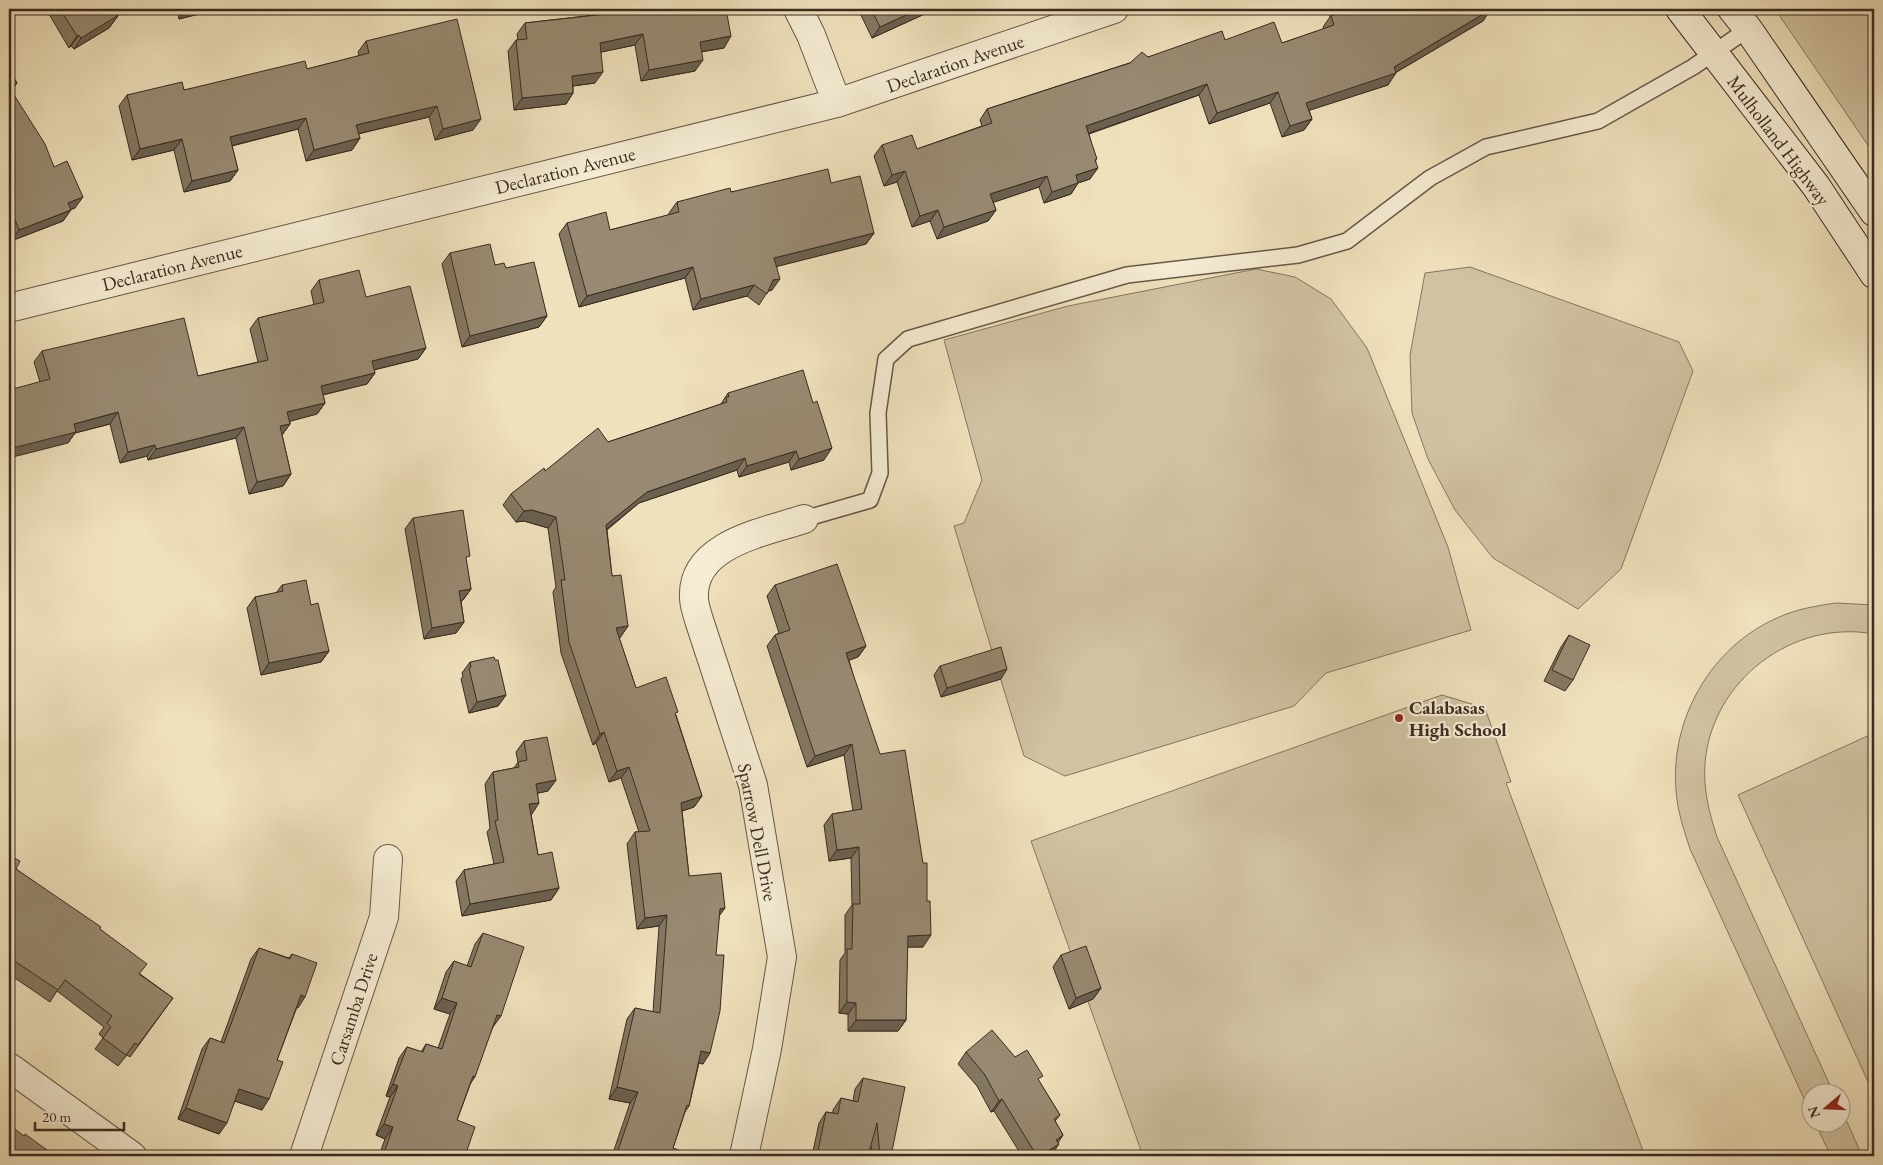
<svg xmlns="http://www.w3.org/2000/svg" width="1883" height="1165" font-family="'EB Garamond',serif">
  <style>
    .green { fill: #d0c2a2; stroke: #857662 }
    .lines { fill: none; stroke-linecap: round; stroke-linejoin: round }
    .lane-casing { stroke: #675848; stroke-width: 18 }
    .street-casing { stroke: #675848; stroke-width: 30 }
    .secondary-casing { stroke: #3a2b21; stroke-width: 30 }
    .lane { stroke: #f5ecd3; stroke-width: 15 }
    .street { stroke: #f5ecd3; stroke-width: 28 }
    .secondary { stroke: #f5ecd3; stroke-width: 28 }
    .wall { fill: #837762; stroke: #3a2b21 }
    .shaded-wall { fill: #6a6150; stroke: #3a2b21 }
    .building { fill: #988a72; stroke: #3a2b21 }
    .poi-dot { fill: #8f2418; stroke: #f5ecd3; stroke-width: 2 }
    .labels { text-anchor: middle; stroke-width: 4.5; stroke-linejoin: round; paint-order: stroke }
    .street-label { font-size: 19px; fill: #3a2b21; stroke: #f5ecd3 }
    .poi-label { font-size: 19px; font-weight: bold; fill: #3a2b21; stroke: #f5ecd3; text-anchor: start }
  </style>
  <rect width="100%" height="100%" fill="#efe1bc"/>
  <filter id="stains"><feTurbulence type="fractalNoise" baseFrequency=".004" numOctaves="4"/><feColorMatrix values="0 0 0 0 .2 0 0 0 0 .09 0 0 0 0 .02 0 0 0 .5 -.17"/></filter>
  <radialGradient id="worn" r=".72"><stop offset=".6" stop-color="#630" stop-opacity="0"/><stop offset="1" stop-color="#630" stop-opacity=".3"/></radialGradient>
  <!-- green -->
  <path class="green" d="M1775,9H1874V154Z
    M1470,267L1679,342L1693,371L1621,569L1578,609L1493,558L1455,510L1428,459L1412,413L1410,355L1425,273Z
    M1256,269L1295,277L1331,299L1367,348L1448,547L1471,630L1326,673L1294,706L1065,776L1024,756L954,526L964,523L982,480L944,340L1068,306Z
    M1836,603L1874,605V634C1793,619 1712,680 1705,763C1703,789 1709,812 1717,837L1833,1092H1810V1112L1690,849C1684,830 1677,810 1676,790C1670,719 1711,647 1777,618C1796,609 1816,606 1836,603Z
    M1442,695L1485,708L1511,782L1506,783L1645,1156H1143L1031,841Z
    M1874,733V1095L1738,795Z
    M1841,1108L1862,1156H1831L1815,1123L1840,1122Z"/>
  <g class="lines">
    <defs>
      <path id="lane" d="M804,519L870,500L880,473L878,413L886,359L908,339L1127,275L1298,255L1347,241L1430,178L1486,147L1598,121L1693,67L1748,29"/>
      <path id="street" d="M798,9L811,35L837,103
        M9,308L837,103L1114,9
        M9,1067L132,1156
        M304,1156L384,917L388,859
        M744,1156L767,1049L782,957L753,785L699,620C697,613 694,605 694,598C691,544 765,532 804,519"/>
      <path id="secondary" d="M1680,9L1816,186L1874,274
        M1732,9L1748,29L1874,212"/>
    </defs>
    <!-- lane casing -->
    <use href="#lane" class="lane-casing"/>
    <!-- street casing -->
    <use href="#street" class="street-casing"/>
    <!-- secondary casing -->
    <use href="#secondary" class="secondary-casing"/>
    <!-- lane -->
    <use href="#lane" class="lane"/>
    <!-- street -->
    <use href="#street" class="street"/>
    <!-- secondary -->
    <use href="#secondary" class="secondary"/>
  </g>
  <!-- wall -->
  <path class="wall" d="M46,9H123L109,28L74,49L71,46L69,48Z
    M177,9H219L179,19Z
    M614,9H726L724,48L701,52L695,71L641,81L635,45L601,52L595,83L573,86V93L566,104L514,110L508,51L516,40H518L517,34L525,23L611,13Z
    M858,9H931L929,12L872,38Z
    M1332,9H1490V10L1483,21L1395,73L1388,85L1309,110L1312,119L1304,130L1282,137L1270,103L1209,124L1199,95L1089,134L1096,162L1090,179L1078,183L1071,194L1044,203L1039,187L993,202L996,210L988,221L937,239L930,221L912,227L897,182L884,186L874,156L882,145L917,149L982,126L980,120L987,109L1148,57L1225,40L1282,43L1324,29L1323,27L1330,17L1329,13Z
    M366,41L473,130L435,140L429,117L358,134L360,138L352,150L306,161L298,129L232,146L238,170L230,181L184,192L174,150L132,160L119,106L127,95L184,90L307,69L359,56L358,52Z
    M9,70L17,83L11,90L54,167L75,208L71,209L63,221L11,241L9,235Z
    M831,183L874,233L866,244L777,266L772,290L768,291L759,305L747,296L693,310L685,278L579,307L559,234L567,223L610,230L669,215V213L677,202L731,192Z
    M450,253L506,268L547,316L539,327L462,347L442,264Z
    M319,280L366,297L426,348L418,359L374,370L375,373L367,384L323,395L325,403L317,414L290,421V424L282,435L291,474L283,486L249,494L236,438L148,460L147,456L120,463L110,424L75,433L68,443L40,382L34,362L42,351L198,376L258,362L250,329L258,318L314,305L311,291Z
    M728,393L824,460L791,470L789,462L739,477L737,470L639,503L607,530L612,576L628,626L619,638L636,688L676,715L702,796L694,807L682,811L689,876L719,917L703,1064L699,1063L689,1106L685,1112L673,1148L679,1156H612L630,1103L609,1099L627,1019L635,1008L653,1012L659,926L637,929L627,844L635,832H639L621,778L609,782L596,743L593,745L561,653L553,592L556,587L548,528L524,521L516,522L503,505L511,494L545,471L608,442L721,404Z
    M413,518L466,561L471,589L463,600L461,601L464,622L456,633L424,639L405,529Z
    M282,585L311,605L329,651L321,662L261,675L247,608L255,597L276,593Z
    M775,585L866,646L858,657L849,660L923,947H907L906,1020L898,1031H848V1014L839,1013L840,960L845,953V915L852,905L851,858L829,861L824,825L832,814L853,811L844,755L807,767L767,646L775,635L779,633L767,596Z
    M1569,635L1573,680L1565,691L1544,681L1561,647Z
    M470,662L506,695L498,706L469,713L461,679L463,676L462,673Z
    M940,666L1001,679L941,697L934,675Z
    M524,741L556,780L548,791L538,793L532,814H531L538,855L559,888L551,900L462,916L456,881L464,870L494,864L487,832L490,828L485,784L493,772L514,768L518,762L516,752Z
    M9,855L16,869L100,929L140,974L173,998L130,1057L127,1055L118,1066L95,1049L103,1038L99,1034L104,1027L57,991L50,1002L9,974Z
    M483,933L493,1027L470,1085L457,1120L465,1156H379L385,1139L376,1135L390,1097L386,1096L399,1058L407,1047L421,1052L426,1044L438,1048L450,1014L434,1009L446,972L454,961L467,966L475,944Z
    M259,948L289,958L292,954L298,1008L297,1007L277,1060L262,1110L235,1101L219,1134L178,1119L202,1049L210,1038L221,1042L251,959Z
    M1061,955L1101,988L1093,999L1069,1009L1053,967Z
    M966,1052L1015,1057L1039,1081L1060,1115L1055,1121L1063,1135L1058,1142L1052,1156H1022L994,1111L991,1112L977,1086L958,1064Z
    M863,1078L891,1156H872L871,1146L868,1156H812L819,1123L826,1112L833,1113V1110L841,1098L853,1101L855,1089Z"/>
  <!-- shaded-wall -->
  <path class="shaded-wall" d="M123,9L109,28L74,49L81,38Z
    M187,9H219L179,19Z
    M919,9H931L929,12L872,38L880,27Z
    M1490,10L1483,21L1393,74L1396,73L1388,85L1298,114L1306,103L1394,67Z
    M643,34L635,45L592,54L600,43Z
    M79,35L71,46L69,48L77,36Z
    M731,36L724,48L692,53L700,42Z
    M703,60L695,71L641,81L649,70Z
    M603,72L595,83L564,87L572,76Z
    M17,83L9,94V87Z
    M1207,84L1199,95L1078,137L1086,126Z
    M1278,92L1270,103L1209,124L1217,113Z
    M573,93L566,104L514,110L522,98Z
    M437,106L429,117L348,136L356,125Z
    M306,118L298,129L222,148L230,137Z
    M481,119L473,130L435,140L443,129Z
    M1312,119L1304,130L1282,137L1290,126Z
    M360,138L352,150L306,161L314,150Z
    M182,139L174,150L132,160L140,149Z
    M1098,168L1090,179L1078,183L1071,194L1044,203L1052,192L1076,175Z
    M238,170L230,181L184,192L192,181Z
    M905,171L897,182L884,186L892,175Z
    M1047,176L1039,187L983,206L990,194Z
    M83,197L75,208L60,214L68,203Z
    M71,210L63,221L11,241L19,230Z
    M938,210L930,221L912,227L920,216Z
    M996,210L988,221L937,239L944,227Z
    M874,233L866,244L767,269L774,258Z
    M693,267L685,278L579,307L587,296Z
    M780,279L772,290L765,292L773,280Z
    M754,285L747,296L693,310L701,299Z
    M547,316L539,327L462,347L470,336Z
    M426,348L418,359L364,372L372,361Z
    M375,373L367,384L313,397L321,386Z
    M325,403L317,414L280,424L287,412Z
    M118,412L110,424L75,433L68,443L9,458V449L74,424Z
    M290,424L282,435L272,437L280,426Z
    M244,427L236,438L148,460L156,449Z
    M155,445L147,456L120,463L128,452Z
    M832,448L824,460L791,470L799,459Z
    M796,451L789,462L739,477L747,466Z
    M745,458L737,470L639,503L598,536L606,525L647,492Z
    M291,474L283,486L249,494L257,482Z
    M532,510L556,517L548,528L524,521L516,522L524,511Z
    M471,589L463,600L451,603L459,591Z
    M464,622L456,633L424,639L432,628Z
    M628,626L620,638L608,639L616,628Z
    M866,646L858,657L839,664L846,653Z
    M329,651L321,662L261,675L269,663Z
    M1007,669L1001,679L941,697L947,688Z
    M506,695L498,706L469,713L477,702Z
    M604,732L596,743L593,745L600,734Z
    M852,744L844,755L807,767L815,756Z
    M629,767L621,778L609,782L617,771Z
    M556,780L548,791L528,795L536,784Z
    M702,796L694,807L673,814L681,803Z
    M539,803L532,814L521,816L529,804Z
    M859,847L851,858L829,861L837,850Z
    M559,888L551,900L462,916L470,904Z
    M725,908L717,919L720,909Z
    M667,915L659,926L637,929L645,918Z
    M931,935L923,947H900L908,936Z
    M1101,988L1093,999L1069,1009L1076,998Z
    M301,995L305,997L298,1008L293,1006Z
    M442,998L457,1003L450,1014L434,1009Z
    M847,1002L856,1003L848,1014L839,1013Z
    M497,1015L501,1016L493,1027L489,1026Z
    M856,1020H906L898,1031H848Z
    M701,1051L710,1053L703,1064L694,1062Z
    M473,1076L475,1077L467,1088Z
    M393,1084L398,1086L390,1097L386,1096Z
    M617,1087L638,1092L630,1103L609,1099Z
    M239,1089L269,1099L262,1110L231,1100Z
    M1002,1099L994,1111L991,1112L999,1101Z
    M186,1108L227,1123L219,1134L178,1119Z
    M384,1124L393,1127L385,1139L376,1135Z
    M1063,1135L1056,1146V1140Z
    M1059,1144L1051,1156H1040Z"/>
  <!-- building -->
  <path class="building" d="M60,9H123L117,16L81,38L79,35L77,36Z
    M629,9H726L731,36L700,42L703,60L649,70L643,34L600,43L603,72L572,76L573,93L522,98L516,40L527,39L525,23L633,11Z
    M871,9H919L880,27Z
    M1339,9H1490V10L1394,67L1396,73L1306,103L1312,119L1290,126L1278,92L1217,113L1207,84L1086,126L1097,159L1095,160L1098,168L1076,175L1078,183L1052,192L1047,176L990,194L996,210L944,227L938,210L920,216L905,171L892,175L882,145L912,135L917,149L992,123L987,109L1130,63L1142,52L1148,57L1222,31L1225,40L1274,22L1282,43L1334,25L1331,16L1340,13Z
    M457,19L481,119L443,129L437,106L356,125L360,138L314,150L306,118L230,137L238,170L192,181L182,139L140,149L127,95L182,82L184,90L305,61L307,69L369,53L366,41Z
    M9,70L17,83L9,87L45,144L54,167L67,161L83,197L68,203L71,210L19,230L10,207H9Z
    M828,169L831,183L860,176L874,233L774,258L780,279L773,280L767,294L754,285L701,299L693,267L587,296L567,223L606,212L610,230L679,212L677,202L730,188L731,192Z
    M490,244L495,265L504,263L506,268L534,262L547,316L470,336L450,253Z
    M359,270L366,297L410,286L426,348L372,361L375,373L321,386L325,403L287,412L290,424L280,426L291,474L257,482L244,427L156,449L155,445L128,452L118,412L74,424L76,432L9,449V390L50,379L42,351L184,318L198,376L268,360L258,318L324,302L319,280Z
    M803,370L813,403L817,401L832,448L799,459L796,451L747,466L745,458L647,492L606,525L612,576L621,575L628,626L616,628L636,688L666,677L678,712L675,713L702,796L681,803L689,876L721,873L725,908L720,909L716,955H724L720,1011L710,1053L701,1051L689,1106L687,1105L673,1148L681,1151L679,1156H616L638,1092L617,1087L635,1008L660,1013L667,915L645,918L635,832L650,831L629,767L617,771L604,732L600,734L569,642L561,580H565L556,517L532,510L524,511L511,494L544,468L545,471L598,428L608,442L727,402L726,397H729L728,393Z
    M463,510L470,556L466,557L471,589L459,591L464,622L432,628L413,518Z
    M837,564L866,646L846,653L880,754L905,750L923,863H927V901H930L931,935L908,936L906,1020H856V1003L847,1002V949H852L853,904H860L859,847L837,850L832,814L862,809L852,744L815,756L775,635L790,630L775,585Z
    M306,580L311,605L318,603L329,651L269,663L255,597L283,591L282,585Z
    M1569,635L1590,645L1573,680L1552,670Z
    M1001,647L1007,669L947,688L940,666Z
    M494,657L495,660H498L506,695L477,702L469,668L471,667L470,662Z
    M547,737L556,780L536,784L539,803L529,804L538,855L552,852L559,888L470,904L464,870L504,862L495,821L498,820L493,772L519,767L518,762L527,760L524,741Z
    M9,855L20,861L16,869L101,927L100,929L147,964L139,974L173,998L138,1045L135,1043L126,1055L103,1038L111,1027L107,1023L112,1016L65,980L58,990L13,960L9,966Z
    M483,933L524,947L501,1016L497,1015L475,1077L473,1076L457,1120L475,1127L465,1156H383L393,1127L384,1124L398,1086L393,1084L407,1047L423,1052L426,1044L442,1049L457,1003L442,998L454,961L471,967Z
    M1086,946L1101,988L1076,998L1061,955Z
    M259,948L290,959L292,954L317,963L305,997L301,995L277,1060L283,1062L269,1099L239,1089L227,1123L186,1108L210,1038L224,1043Z
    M992,1030L1015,1057L1027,1050L1043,1076L1038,1079L1060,1115L1054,1119L1063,1135L1056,1140L1059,1144L1040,1156H1037L1002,1099L999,1101L985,1075L966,1052Z
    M863,1078L905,1087L891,1156H880L877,1123L868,1156H817L826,1112L838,1114L841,1098L858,1102Z
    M12,1127L24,1136L25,1134L54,1155V1156H9V1132Z"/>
  <!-- markers -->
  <circle class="poi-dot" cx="1399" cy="718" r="5"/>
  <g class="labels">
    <!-- street labels -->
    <g class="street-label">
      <text transform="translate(955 63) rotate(-19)" y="7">Declaration Avenue</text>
      <text transform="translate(1779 140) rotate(53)" y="7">Mulholland Highway</text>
      <text transform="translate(565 170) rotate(-14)" y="7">Declaration Avenue</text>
      <text transform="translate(172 267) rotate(-14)" y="7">Declaration Avenue</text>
      <text transform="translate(758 832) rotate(79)" y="7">Sparrow Dell Drive</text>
      <text transform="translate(353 1009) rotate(-72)" y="7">Carsamba Drive</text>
    </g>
    <!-- poi labels -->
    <g class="poi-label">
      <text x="1409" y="714">Calabasas<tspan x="1409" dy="22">High School</tspan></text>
    </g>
  </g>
  <!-- margin -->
  <rect width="1883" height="1165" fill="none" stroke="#efe1bc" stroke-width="30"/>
  <rect x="10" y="10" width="1863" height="1145" fill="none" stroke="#3a2b21" stroke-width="2.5"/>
  <rect x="15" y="15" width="1853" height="1135" fill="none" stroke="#3a2b21"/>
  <!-- north arrow -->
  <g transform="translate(1826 1108) rotate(251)"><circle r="24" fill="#f5ecd3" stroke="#aa9f8c"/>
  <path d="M0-4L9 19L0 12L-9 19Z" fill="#8f2418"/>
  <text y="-8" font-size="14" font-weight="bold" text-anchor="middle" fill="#3a2b21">N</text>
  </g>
  <!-- scale -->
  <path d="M35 1122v8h89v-8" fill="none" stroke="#3a2b21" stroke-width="2.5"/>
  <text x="42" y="1122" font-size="15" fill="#3a2b21" stroke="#f5ecd3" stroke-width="4" paint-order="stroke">20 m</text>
  <rect width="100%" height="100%" filter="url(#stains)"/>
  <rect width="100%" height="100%" fill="url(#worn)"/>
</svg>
